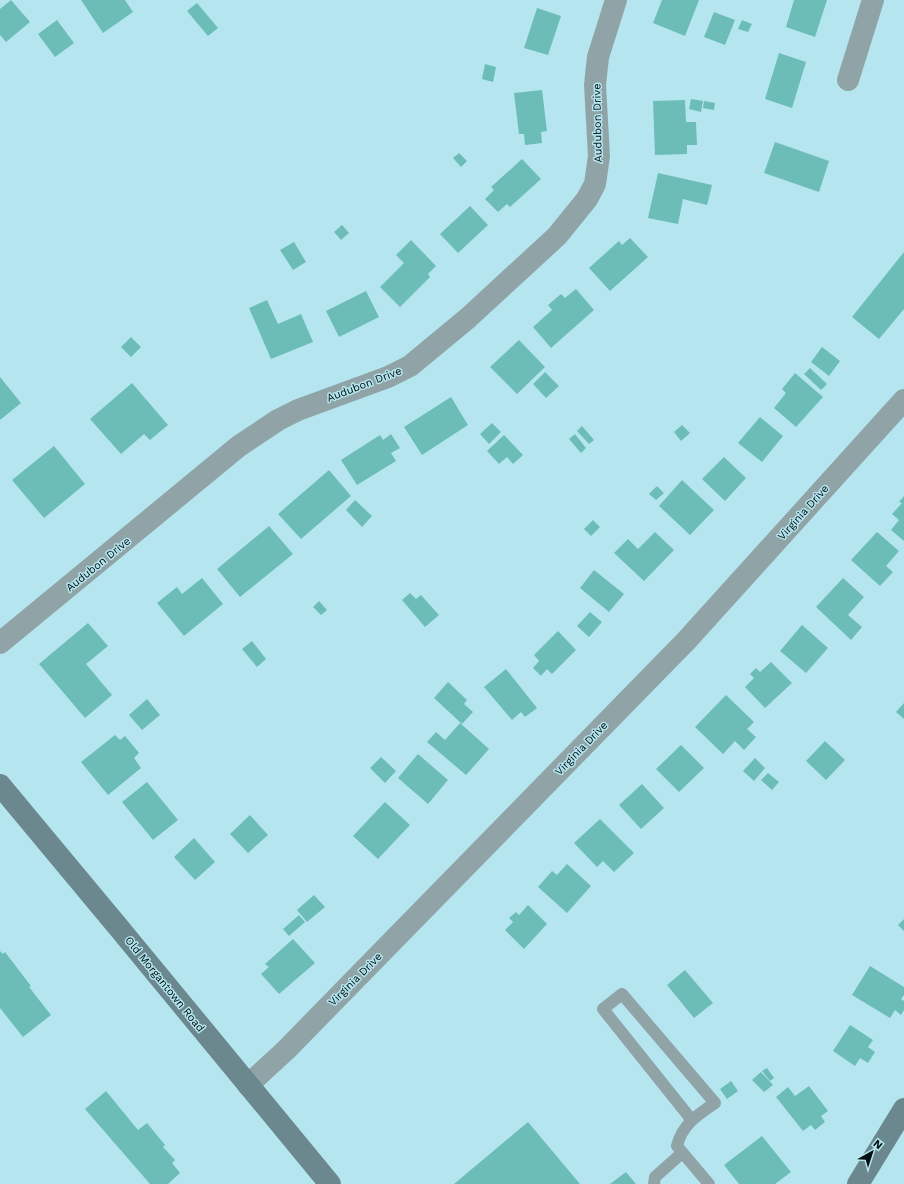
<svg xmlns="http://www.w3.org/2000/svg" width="904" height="1184" font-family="'Work Sans',sans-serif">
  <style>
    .building { fill: #6cbdb7 }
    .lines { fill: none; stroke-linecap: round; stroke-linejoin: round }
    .lane { stroke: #90a4a8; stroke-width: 12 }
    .street { stroke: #90a4a8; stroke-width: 22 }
    .secondary { stroke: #6a888e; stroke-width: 22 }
    .labels { text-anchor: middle; stroke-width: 3; stroke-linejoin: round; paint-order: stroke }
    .street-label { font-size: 11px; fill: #000e11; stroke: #b5e6ef }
  </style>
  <rect width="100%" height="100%" fill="#b5e6ef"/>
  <!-- building -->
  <path class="building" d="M11,0L30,22L6,42L0,35V9Z
    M81,0H125L133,12L103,33Z
    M662,0H699L685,36L653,23Z
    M794,0H827L815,37L786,27Z
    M197,3L218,28L208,36L187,11Z
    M537,8L561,16L548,55L524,48Z
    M714,12L735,20L725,45L704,37Z
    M57,20L74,43L55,57L38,34Z
    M742,20L752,24L748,32L738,29Z
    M779,53L806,62L792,108L765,99Z
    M485,64L496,67L493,82L482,79Z
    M542,90L547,131L541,132L542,143L525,145L524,134H519L514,93Z
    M691,99L703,101L701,112L689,109Z
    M685,100L686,122H696L697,145H687V154L655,155L653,101Z
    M704,101L715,103L714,110L703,108Z
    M775,142L829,161L819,192L764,173Z
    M459,153L467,161L461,167L453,158Z
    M522,159L541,179L510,207L507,204L498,212L485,199L494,190L491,187Z
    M658,173L712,185L707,205L683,199L678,224L648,218Z
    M470,206L488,225L458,253L440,234Z
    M342,225L349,233L341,240L334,232Z
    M630,238L648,257L610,291L589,268L619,241L622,245Z
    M411,240L436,266L428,274L430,277L400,307L380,287L404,263L396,255Z
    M294,242L306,262L293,270L280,250Z
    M904,252V309L879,339L852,317Z
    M576,289L594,310L551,348L533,327L552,310L548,305L561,294L565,298Z
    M366,291L379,317L339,337L326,311Z
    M267,300L278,324L301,314L313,342L271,359L249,308Z
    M131,337L141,347L131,357L121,347Z
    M519,340L545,367L517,394L490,367Z
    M822,347L840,361L829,376L811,362Z
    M810,368L827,384L821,390L804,374Z
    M545,372L559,386L546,398L533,384Z
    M795,373L823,397L796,427L774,408L786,393L782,389Z
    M0,377L21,403L0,420Z
    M132,383L168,425L150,440L144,434L121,454L90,419Z
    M451,397L468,425L422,455L404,427Z
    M760,417L783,436L762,462L738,443Z
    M492,423L501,432L489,444L480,434Z
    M682,425L690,433L681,441L674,432Z
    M582,426L594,440L589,444L577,431Z
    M391,434L400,448L391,453L396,461L357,485L341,460L380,435L383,440Z
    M575,434L586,448L581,453L569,439Z
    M504,435L523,455L513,464L507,457L499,464L487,451Z
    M54,446L85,484L44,518L12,480Z
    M724,457L746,478L725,501L702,479Z
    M329,470L351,496L301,539L278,514Z
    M682,480L714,510L690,535L659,506Z
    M657,486L664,493L656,500L649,494Z
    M904,496V541L891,530L899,520L892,514L902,503L899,502Z
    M355,500L372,516L362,527L346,510Z
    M593,520L600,527L591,536L584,529Z
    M269,526L293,554L240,597L217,569Z
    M655,532L674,550L644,581L614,553L628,539L638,549Z
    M877,532L899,551L886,566L893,572L880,586L851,560Z
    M594,570L624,594L609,612L580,588Z
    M202,578L223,604L184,636L157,603L177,587L182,594Z
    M843,578L864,597L848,615L862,627L851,640L816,607Z
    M410,593L416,599L421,595L439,615L425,627L402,600Z
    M319,601L327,610L321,615L313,607Z
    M590,612L602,622L589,637L577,626Z
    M88,623L108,646L86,664L112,695L85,718L39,664Z
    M802,625L828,648L806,673L780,651Z
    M558,631L576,650L552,674L547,669L541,676L533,668L539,661L534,655Z
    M252,641L266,659L257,667L242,649Z
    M771,662L792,683L765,708L745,687L754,678L750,674L756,668L760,672Z
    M506,669L537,708L525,717L521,712L512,720L484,687Z
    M448,682L467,700L464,704L473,712L462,724L434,698Z
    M726,695L754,722L747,729L756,737L744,750L735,741L723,754L695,727Z
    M147,699L160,715L142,730L129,715Z
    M904,703V719L896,712Z
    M460,723L489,749L466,775L427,742L436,732L445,740Z
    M115,735L120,740L125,736L139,753L134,758L141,768L108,795L81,762Z
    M825,741L845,760L826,780L806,761Z
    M681,745L704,768L679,792L656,769Z
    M418,754L448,780L428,804L398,778Z
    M381,757L396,771L385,783L370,768Z
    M755,758L765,768L754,781L743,771Z
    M768,773L779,782L772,790L761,780Z
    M147,782L178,820L153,840L122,802Z
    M642,784L664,808L641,829L619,805Z
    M385,802L410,825L378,859L353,836Z
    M250,815L268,835L248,853L230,834Z
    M600,819L634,853L614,872L603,861L597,867L574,843Z
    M194,838L215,862L195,880L174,857Z
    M567,864L591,886L567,913L538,887L552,871L557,875Z
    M314,895L325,907L307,922L297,910Z
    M528,905L547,924L524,949L505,930L513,922L509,918L516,912L519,915Z
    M299,915L305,922L289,936L283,929Z
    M904,919V931L898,925Z
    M293,939L315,963L279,994L261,974L269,967L265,964Z
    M0,951L3,954L5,952L31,986L29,987L51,1015L23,1037L0,1008Z
    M870,966L904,987V995L901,999L904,1001V1010L901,1015L895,1010L890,1018L852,995Z
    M685,970L713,1003L694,1018L667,985Z
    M850,1025L873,1040L868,1047L875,1052L868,1063L860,1058L855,1066L833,1051Z
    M767,1068L774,1078L770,1081L762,1071Z
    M761,1072L773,1085L764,1092L752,1080Z
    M731,1081L738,1091L727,1099L720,1089Z
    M809,1086L828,1111L821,1116L825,1122L815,1130L811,1125L803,1131L776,1097L788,1087L795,1096Z
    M106,1091L138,1130L147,1123L165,1145L163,1147L175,1160L172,1163L180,1173L168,1184H150L85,1109Z
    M528,1122L580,1184H454Z
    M762,1136L791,1172L775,1184H739L724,1165Z
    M626,1172L636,1184H610Z"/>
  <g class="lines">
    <!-- lane -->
    <path class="lane" d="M691,1119L603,1009L622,994L715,1103C697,1115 682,1125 677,1146L709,1184
      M654,1184L655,1177L682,1153"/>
    <!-- street -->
    <path class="street" d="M848,80L873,0
      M0,643L239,446L278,420L298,410L388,377L410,366L468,318L557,236L587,199L595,184L599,156L595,85L598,57L616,0
      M248,1085L286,1050L373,961L686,641L904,400"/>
    <!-- secondary -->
    <path class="secondary" d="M0,785L119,928L330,1184
      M858,1184L904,1109"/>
  </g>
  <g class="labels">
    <!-- street labels -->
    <g class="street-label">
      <text transform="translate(597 123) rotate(-91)" y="4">Audubon Drive</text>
      <text transform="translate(364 384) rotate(-21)" y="4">Audubon Drive</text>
      <text transform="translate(803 512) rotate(-48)" y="4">Virginia Drive</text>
      <text transform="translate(98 564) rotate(-39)" y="4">Audubon Drive</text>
      <text transform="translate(581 748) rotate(-46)" y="4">Virginia Drive</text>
      <text transform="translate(355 979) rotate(-45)" y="4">Virginia Drive</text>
      <text transform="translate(165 984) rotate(51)" y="4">Old Morgantown Road</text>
    </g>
  </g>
  <!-- north arrow -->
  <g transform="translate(872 1152) rotate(39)" stroke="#b5e6ef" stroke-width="3" paint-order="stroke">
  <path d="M0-3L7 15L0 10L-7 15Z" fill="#000e11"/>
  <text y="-6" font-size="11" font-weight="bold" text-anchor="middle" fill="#000e11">N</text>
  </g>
</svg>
